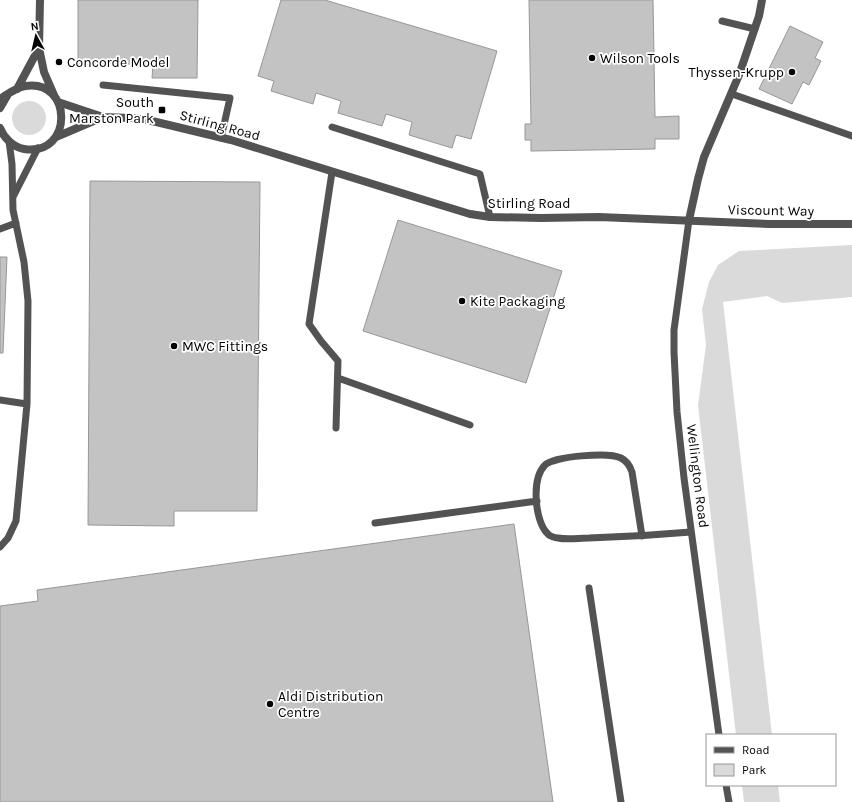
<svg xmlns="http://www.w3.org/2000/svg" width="852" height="802" font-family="Karla,sans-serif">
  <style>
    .green { fill: #dadada }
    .building { fill: #c3c3c3; stroke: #979797 }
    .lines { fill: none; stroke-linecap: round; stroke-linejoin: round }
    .service { stroke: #535353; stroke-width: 7 }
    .minor { stroke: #535353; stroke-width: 8 }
    .poi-dot { fill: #000; stroke: #fff; stroke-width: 1.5 }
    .labels { text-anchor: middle; stroke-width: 3.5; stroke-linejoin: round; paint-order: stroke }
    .poi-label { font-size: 14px; fill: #000; stroke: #fff; text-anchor: start }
    .street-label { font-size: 14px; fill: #000; stroke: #fff }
  </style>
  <rect width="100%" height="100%" fill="#fff"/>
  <!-- green -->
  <path class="green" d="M12 118a17 17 0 1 1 34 0a17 17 0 1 1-34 0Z
    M852,245V297L782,303L767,296L723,302L772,735H736L698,405L706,345L702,309L709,282L718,265L739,251Z
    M742,785H778L780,802H744Z"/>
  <!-- building -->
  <path class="building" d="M78,0H198L197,78H152L153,64H78Z
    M281,0H325L497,51L471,139L456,135L452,148L409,135L412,122L386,114L382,126L338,113L341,101L316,93L313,104L271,91L274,81L258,76Z
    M529,0H653L655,117L679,116V139H655V149L531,151V140H525V124H531Z
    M790,26L823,42L815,58L821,61L809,85L803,82L792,104L759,89Z
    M90,181L260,182L257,511H174V526L88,525Z
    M398,220L562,271L526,383L363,331Z
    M0,257H7L3,353H0Z
    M514,524L553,802H0V606L38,601L37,590Z"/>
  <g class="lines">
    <!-- service -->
    <path class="service" d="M722,21L755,29
      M103,85L230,98L221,138
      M732,94L852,136
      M332,127L480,174L490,217
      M332,172L309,324L321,341L338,361L336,428
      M13,197L38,148
      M689,220L674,330V352L677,412L684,478L719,735
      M0,229L16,223
      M338,378L470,425
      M0,400L27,404
      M375,523L537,501
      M642,536L632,472C630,466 627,461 621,458C609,452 554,456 545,465C531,479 535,521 547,533C549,536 555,538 558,538C568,540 579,538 589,538C623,537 657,535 691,532
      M0,547L8,538L16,521L27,404L28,301L24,262L13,210L12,164L9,141
      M589,588L621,802
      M726,785L729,802"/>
    <!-- minor -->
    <path class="minor" d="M40,0L39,48L44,72L54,95
      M17,89L39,48
      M0,99C8,94 15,88 25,86C73,78 74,157 24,149C13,147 4,138 0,128
      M58,102L103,117L132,118L148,120L231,140L434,203L470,214L490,217L541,218L599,217L769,224H852
      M0,108L7,96
      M56,137L103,117
      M689,220L698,179L704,157L739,75L759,16L762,0"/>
  </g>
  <!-- markers -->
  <g class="poi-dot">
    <circle cx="592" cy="58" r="4"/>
    <circle cx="59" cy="62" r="4"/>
    <circle cx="792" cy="72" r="4"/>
    <rect x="158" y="106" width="8" height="8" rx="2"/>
    <circle cx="462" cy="301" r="4"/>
    <circle cx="174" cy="346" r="4"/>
    <circle cx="270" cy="704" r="4"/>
  </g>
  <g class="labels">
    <!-- poi labels -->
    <g class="poi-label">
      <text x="600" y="63">Wilson Tools</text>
      <text x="67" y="67">Concorde Model</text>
      <text x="784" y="77" text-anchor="end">Thyssen-Krupp</text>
      <text x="154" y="107" text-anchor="end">South<tspan x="154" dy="16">Marston Park</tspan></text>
      <text x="470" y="306">Kite Packaging</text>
      <text x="182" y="351">MWC Fittings</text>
      <text x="278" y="701">Aldi Distribution<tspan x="278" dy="16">Centre</tspan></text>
    </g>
    <!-- street labels -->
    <g class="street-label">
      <text transform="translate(220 125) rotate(15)" y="5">Stirling Road</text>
      <text x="529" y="208">Stirling Road</text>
      <text transform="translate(771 210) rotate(1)" y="5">Viscount Way</text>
      <text transform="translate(698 476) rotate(83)" y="5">Wellington Road</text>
    </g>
  </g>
  <!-- legend -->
  <rect x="706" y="734" width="130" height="52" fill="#ffffff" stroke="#999999"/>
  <rect x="714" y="747" width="20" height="6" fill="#535353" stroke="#999999"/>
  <text x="742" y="754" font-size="12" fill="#000000">Road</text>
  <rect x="714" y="764" width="20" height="12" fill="#dadada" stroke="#999999"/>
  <text x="742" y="774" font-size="12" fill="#000000">Park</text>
  <!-- north arrow -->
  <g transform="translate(36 36) rotate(352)" stroke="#ffffff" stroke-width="3" paint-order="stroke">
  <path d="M0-3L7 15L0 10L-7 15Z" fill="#000000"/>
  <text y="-6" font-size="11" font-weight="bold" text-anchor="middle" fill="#000000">N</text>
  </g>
</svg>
